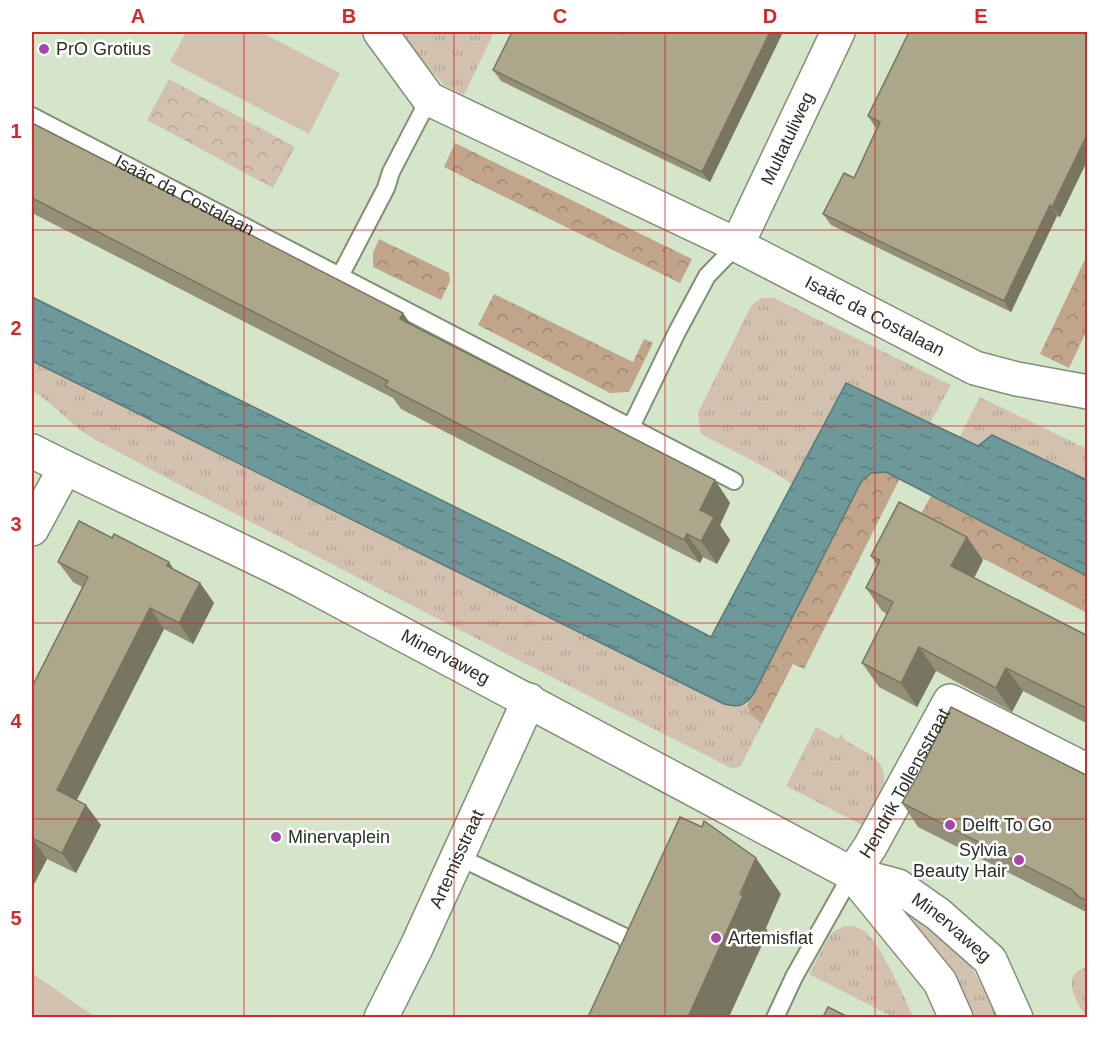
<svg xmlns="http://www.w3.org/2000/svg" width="1119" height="1049" font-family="Helvetica,sans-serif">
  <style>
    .grass { fill: url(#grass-tufts) }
    .forest { fill: url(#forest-crowns) }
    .park { fill: url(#park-crowns) }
    .pitch { fill: #d3c1b0 }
    .water { fill: url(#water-ripples); stroke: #597977; stroke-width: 1.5 }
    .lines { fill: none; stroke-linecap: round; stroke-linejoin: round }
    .lane-casing { stroke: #808f76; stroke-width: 20 }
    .street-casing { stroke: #808f76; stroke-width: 36 }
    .lane { stroke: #fff; stroke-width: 16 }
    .street { stroke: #fff; stroke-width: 33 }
    .wall { fill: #949077 }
    .shaded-wall { fill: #787561 }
    .building { fill: #aca78a; stroke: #787561; stroke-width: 1.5 }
    .grid { fill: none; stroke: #d62828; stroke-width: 1.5; stroke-opacity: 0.55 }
    .poi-dot { fill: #a746ad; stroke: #fff; stroke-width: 2 }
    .labels { text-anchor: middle; stroke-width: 5; stroke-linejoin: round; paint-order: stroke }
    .poi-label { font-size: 18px; fill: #292f24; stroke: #fff; text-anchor: start }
    .street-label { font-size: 18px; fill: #292f24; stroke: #fff }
    .neatline { fill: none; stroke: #d62828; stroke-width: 2 }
    .grid-label { font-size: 20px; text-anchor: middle; font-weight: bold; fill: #d62828 }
  </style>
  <defs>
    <pattern id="grass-tufts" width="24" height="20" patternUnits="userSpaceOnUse" patternTransform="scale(1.5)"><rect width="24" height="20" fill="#d3c1b0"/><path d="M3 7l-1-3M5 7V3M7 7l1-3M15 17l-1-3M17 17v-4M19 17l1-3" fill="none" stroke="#b5a697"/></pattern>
    <pattern id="forest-crowns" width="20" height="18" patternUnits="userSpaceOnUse" patternTransform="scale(1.5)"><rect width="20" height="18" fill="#c0a58b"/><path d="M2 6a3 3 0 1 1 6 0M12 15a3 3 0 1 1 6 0" fill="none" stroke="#9c8771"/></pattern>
    <pattern id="park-crowns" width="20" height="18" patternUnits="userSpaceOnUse" patternTransform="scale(1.5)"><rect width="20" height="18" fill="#d3c1b0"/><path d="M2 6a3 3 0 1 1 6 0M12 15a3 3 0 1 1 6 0" fill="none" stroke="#b5a697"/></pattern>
    <pattern id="water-ripples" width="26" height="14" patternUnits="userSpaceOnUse" patternTransform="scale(1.5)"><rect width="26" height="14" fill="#6d999b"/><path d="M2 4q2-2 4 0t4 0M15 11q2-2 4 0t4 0" fill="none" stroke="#5a7d7e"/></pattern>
  </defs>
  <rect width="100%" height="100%" fill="#d5e5ca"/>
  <!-- grass -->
  <path class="grass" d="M400,32H494L464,95L444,85L414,52Z
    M761,298H774L951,385L930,423L845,383L792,484L770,470L701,434L698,413L751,306Z
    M32,361L724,704L739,706L747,704L751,715L762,724L741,766L733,769C520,661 307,553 96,440C72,428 56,404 32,391Z
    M980,397L1087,449V480L992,435L978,447L959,438Z
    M816,727L838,739L841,734C845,742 852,744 859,748C902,769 881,795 864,826L786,786Z
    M879,889L950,941L973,970L1000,1017H970Z
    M844,926C851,926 857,926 863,930C877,937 907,1001 913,1017H893L809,974L831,933Z
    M1087,967L1088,1017L1087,1018C1077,1003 1058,974 1087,967Z"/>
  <!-- forest -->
  <path class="forest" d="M455,143L692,259L680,283L444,167Z
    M379,239L449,273L450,281L441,300L373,267V253Z
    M1087,255V330L1069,368L1040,354Z
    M494,294L633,362L644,339L653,343L629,392L610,393L478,325Z
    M885,472L900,478L804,669L793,664L762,724L751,715L747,704L861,482L871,473Z
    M931,496L1087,576V613L916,523Z"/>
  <!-- park -->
  <path class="park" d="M169,79L295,147L273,188L147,120Z"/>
  <!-- pitch -->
  <path class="pitch" d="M186,32H260L340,73L309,134L170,62Z
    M32,973L95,1017H32Z"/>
  <!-- water -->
  <path class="water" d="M32,297L560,559L711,637L846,383L978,446L992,435L1087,480V576L886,472L871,473L861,482L754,693C745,706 739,708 724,704L32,361Z"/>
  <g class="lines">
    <defs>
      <g id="lane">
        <path id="s1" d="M32,116L734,481"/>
        <path d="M340,276L386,188L391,172L429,99"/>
        <path d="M631,427L677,332L707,276L737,245"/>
        <path d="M457,856L625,937L633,955L632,957"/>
        <path d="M775,1018L794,977L852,874"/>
      </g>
      <g id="street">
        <path id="s2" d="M380,32L429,99L737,245L975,368L1017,379L1088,392"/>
        <path id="s3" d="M737,245L838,32"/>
        <path id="s4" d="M32,451C124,498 220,538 312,586C492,681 672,778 852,874L898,886L938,914L990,960L1016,1018"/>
        <path d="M32,529L65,468"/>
        <path id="s5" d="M852,874L870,847L950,701L1088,771"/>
        <path d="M852,874L940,982L956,1018"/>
        <path id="s6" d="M381,1018L416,948L529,700"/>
      </g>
    </defs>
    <!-- lane casing -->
    <use href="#lane" class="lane-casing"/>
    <!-- street casing -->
    <use href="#street" class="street-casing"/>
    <!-- lane -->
    <use href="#lane" class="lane"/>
    <!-- street -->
    <use href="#street" class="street"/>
  </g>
  <!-- wall -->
  <path class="wall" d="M625,32H783L710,182L501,81L493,70L624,34Z
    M1088,32V159L1060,217L1057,216L1011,312L831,225L823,214L854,178L878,128L875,127L868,116Z
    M32,123L411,325L715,480L730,503L720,525L730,540L717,564L703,557L700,563L401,409L393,398L32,213Z
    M967,537L983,560L974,578L1088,636V724L1023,691L1012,712L936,671L917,707L879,687L862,663L887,614L882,611L866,588L877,565L871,556Z
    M58,562L174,570L200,583L214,603L193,644L164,629L77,800L101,825L76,873L47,859L32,888V687L82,587L73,582Z
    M1088,772V913L918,827L902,803L1086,775Z"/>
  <!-- shaded-wall -->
  <path class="shaded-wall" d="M770,32H783L710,182L702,172Z
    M1088,133V159L1060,217L1052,207Z
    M1050,205L1057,216L1011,312L1004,301Z
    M403,313L419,336L400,319Z
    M715,480L730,503L720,525L730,540L717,564L701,541L700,510Z
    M687,534L703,557L700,563L684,540Z
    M967,537L983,560L968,590L951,566Z
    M169,562L183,583L167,566Z
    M200,583L214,603L193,644L179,623Z
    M150,608L164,629L71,811L57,790Z
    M919,647L936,671L917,707L901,683Z
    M1006,668L1023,691L1012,712L996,688Z
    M86,805L101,825L76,873L62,853Z
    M32,838L47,859L32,888Z
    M756,858L781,894L766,928L768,932L729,1017H688Z"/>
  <!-- building -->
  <path class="building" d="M512,32H618L624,34L625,32H770L702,172L493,70Z
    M909,32H1088V133L1052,207L1050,205L1004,301L823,214L844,173L854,178L880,122L868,116Z
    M32,123L403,313L400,319L715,480L700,510L714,517L701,541L687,534L684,540L385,386L388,381L32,198Z
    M899,502L967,537L951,566L1088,636V709L1006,668L996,688L919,647L901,683L862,663L893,602L866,588L880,560L871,556Z
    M79,521L112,538L114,534L169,562L167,566L200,583L179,623L150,608L57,790L86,805L62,853L32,838V839V687L88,577L58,562Z
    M951,707L1086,775L1088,772V901L1079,897L1071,889L902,803L919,773Z
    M680,817L702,827L704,821L756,858L740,894L743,896L688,1017H588Z
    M828,1007L848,1017H823Z"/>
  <!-- grid -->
  <path class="grid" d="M244,32V1018M454,32V1018M665,32V1018M875,32V1018M32,230H1088M32,426H1088M32,623H1088M32,819H1088"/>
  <!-- markers -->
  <g class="poi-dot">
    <circle cx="44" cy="49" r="6"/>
    <circle cx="950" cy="825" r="6"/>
    <circle cx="276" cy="837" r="6"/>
    <circle cx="1019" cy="860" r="6"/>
    <circle cx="716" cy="938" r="6"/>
  </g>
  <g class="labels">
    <!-- poi labels -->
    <g class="poi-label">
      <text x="56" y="55">PrO Grotius</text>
      <text x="962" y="831">Delft To Go</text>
      <text x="288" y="843">Minervaplein</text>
      <text x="1007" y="856" text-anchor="end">Sylvia<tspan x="1007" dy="21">Beauty Hair</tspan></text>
      <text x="728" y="944">Artemisflat</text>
    </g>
    <!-- street labels -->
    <g class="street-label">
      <text dy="6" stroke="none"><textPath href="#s3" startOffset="118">Multatuliweg</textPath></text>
      <text dy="6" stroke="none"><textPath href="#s1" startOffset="172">Isaäc da Costalaan</textPath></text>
      <text dy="6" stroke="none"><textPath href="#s2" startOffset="579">Isaäc da Costalaan</textPath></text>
      <text dy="6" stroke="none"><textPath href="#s4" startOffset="462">Minervaweg</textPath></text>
      <text dy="6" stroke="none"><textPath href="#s5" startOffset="105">Hendrik Tollensstraat</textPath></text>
      <text dy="6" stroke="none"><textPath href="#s6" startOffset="176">Artemisstraat</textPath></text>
      <text dy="6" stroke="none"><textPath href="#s4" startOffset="1038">Minervaweg</textPath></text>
    </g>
  </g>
  <!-- border -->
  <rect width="1119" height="1049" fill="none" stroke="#ffffff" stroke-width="66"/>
  <rect x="33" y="33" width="1053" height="983" class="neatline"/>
  <g class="grid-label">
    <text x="138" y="23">A</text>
    <text x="349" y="23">B</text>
    <text x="560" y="23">C</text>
    <text x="770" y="23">D</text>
    <text x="981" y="23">E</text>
    <text x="16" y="138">1</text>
    <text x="16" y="335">2</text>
    <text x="16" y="531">3</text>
    <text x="16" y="728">4</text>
    <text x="16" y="925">5</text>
  </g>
</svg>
